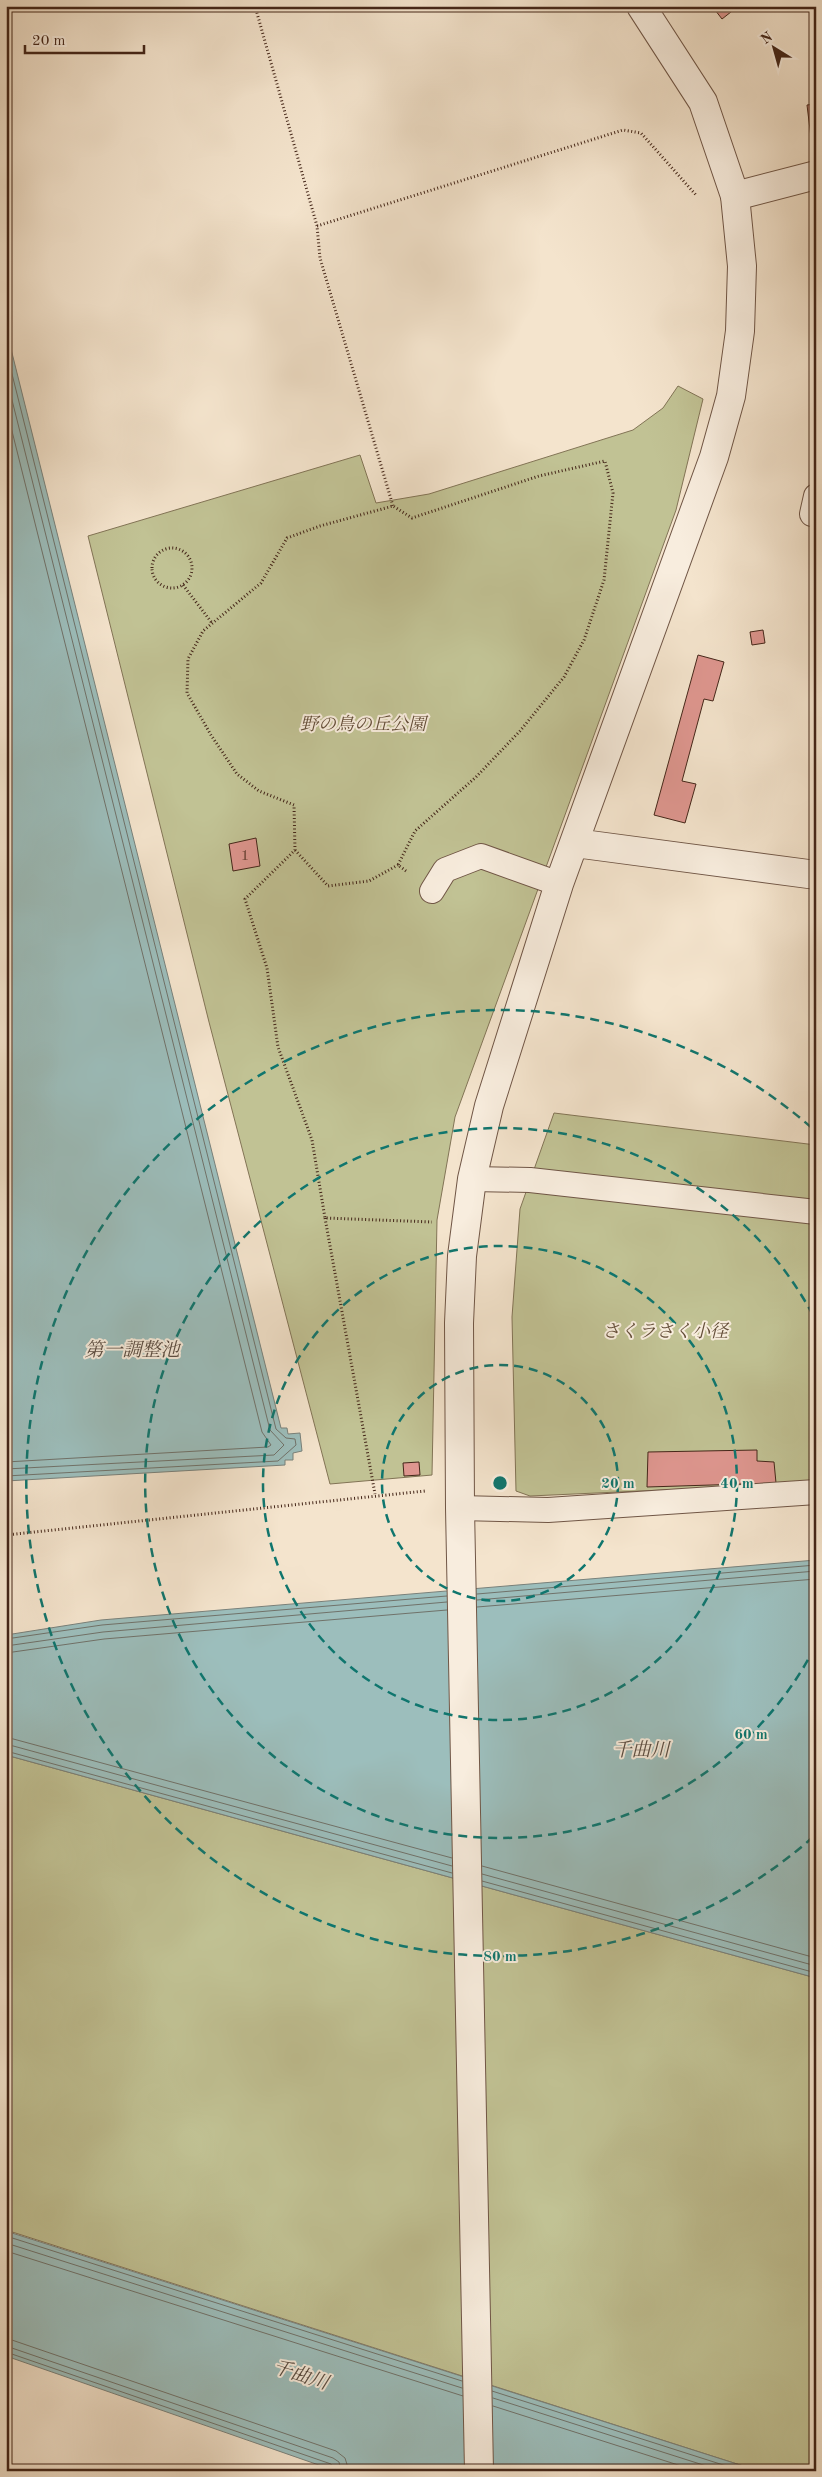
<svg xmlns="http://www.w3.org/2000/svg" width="822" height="2477" font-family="'Old Standard TT','Noto Serif JP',serif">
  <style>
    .green { fill: #c1c294; stroke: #827456 }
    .water { fill: #9cbebc; stroke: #79817b }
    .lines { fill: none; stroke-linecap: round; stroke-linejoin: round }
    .shore { stroke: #70726a; stroke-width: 1 }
    .building { fill: #de968f; stroke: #442619 }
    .service-casing { stroke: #705646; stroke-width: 26 }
    .minor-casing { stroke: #705646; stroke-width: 30 }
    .tertiary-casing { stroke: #705646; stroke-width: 30 }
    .path { stroke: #442619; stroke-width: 3; stroke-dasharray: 1 2.5; stroke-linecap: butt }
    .service { stroke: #f8edde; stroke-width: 24 }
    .minor { stroke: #f8edde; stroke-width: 28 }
    .tertiary { stroke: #f8edde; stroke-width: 28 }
    .ring { fill: none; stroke: #0f766e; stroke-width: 2.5; stroke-dasharray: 9 6 }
    .labels { text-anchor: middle; stroke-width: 4; stroke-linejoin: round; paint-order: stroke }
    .number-label { font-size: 15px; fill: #6a4236 }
    .park-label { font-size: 18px; font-style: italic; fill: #634d38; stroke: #f8edde }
    .water-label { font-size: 19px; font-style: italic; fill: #5a4c42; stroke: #f8edde }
    .centre { fill: #0f766e; stroke: #f8edde; stroke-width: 2.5 }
    .ring-label { font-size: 15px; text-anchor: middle; font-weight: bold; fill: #0f766e; stroke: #f8edde; stroke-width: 4; stroke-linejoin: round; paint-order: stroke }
  </style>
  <rect width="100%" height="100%" fill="#f4e4cd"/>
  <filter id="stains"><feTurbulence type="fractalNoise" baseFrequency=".004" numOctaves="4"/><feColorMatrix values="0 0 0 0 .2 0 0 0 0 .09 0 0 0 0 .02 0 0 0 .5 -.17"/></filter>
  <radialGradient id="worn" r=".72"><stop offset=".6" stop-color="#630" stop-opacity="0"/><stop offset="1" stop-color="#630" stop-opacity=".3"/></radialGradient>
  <!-- green -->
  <path class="green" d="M678,386L703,399L676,510L455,1117L437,1220L432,1475L330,1484L209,1022L88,536L360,455L376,503L429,494L633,430L663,408Z
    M554,1113L816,1145V1483L530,1496L516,1491L512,1317L520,1209Z
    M6,1755L816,1978V2471H759L6,2230Z"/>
  <!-- water -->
  <path class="water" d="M6,329L281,1428H287L288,1434L300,1433L302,1451L293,1453V1460H285V1465L6,1481Z
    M816,1560V1978L6,1755V1635L101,1620Z
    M6,2230L12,2233L759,2471H336L6,2356Z"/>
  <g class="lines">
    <!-- shore -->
    <path class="shore" d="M6,350L276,1429L286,1438L295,1439L296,1445L278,1461L6,1476
      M6,376L270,1430L284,1445L274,1455L6,1469
      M6,407L262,1432L271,1445L268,1447L6,1462
      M477,1594L816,1565
      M477,1600L816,1571
      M477,1607L816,1579
      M6,1639L102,1625L447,1596
      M6,1646L103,1632L447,1602
      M6,1653L104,1639L447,1610
      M6,1737L452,1858
      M6,1744L452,1866
      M6,1751L452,1873
      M482,1866L816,1958
      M482,1874L816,1966
      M482,1881L816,1973
      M6,2236L462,2381
      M6,2243L462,2388
      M6,2251L463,2396
      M6,2338L336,2451L345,2458L349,2471
      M6,2346L333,2458L339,2462L341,2471
      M6,2352L331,2464L335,2471
      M492,2391L742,2471
      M493,2398L722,2471
      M493,2406L697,2471"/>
  </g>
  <!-- building -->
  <path class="building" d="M712,6H735L736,8L722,19Z
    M816,104V145L812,146L807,105Z
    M763,630L765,643L752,645L750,632Z
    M698,655L724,662L713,701L704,699L682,781L696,784L685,823L654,815Z
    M256,838L260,866L233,871L229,844Z
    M757,1450V1461L774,1462L776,1483L647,1487L648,1452Z
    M419,1462L420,1475L404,1476L403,1463Z"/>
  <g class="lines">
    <defs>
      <path id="service" d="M812,514L816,496
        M432,891L445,870L481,856L559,884
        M472,1179L530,1180L816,1212
        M460,1508L548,1510L816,1492"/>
      <path id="minor" d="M735,196L816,175"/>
      <path id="tertiary" d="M575,843L816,875
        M479,2471L460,1508L459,1323L462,1256L472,1179L489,1106L559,884L714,457L731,396L740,331L742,266L735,196L703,102L641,6"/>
    </defs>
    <!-- service casing -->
    <use href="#service" class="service-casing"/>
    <!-- minor casing -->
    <use href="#minor" class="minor-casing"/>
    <!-- tertiary casing -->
    <use href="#tertiary" class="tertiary-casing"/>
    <!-- path -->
    <path class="path" d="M255,6L317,226L320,258L393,506
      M317,226L623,130L641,133L696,195
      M152 568a20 20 0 1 1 40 0a20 20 0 1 1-40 0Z
      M183,585L212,623
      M295,850L328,886L369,881L398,865
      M406,871L398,865L415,831L476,777L520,731L564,677L584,640L604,580L613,493L605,461L539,476L412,518L393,506L320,526L287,538L261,583L203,631L188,659L187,693L211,735L237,774L259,791L294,805L295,850L245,899L267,968L278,1047L312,1140L325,1218L432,1222
      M325,1218L375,1494
      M6,1535L425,1491"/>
    <!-- service -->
    <use href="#service" class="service"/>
    <!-- minor -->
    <use href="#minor" class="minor"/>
    <!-- tertiary -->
    <use href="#tertiary" class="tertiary"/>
  </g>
  <!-- distance rings -->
  <g class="ring">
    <circle cx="500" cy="1483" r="118"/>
    <circle cx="500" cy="1483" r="237"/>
    <path d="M815 1647A355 355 0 1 1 815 1319"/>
    <path d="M813 1837A473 473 0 1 1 813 1129"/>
  </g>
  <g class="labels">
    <!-- number labels -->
    <g class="number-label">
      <text x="245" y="860">1</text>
    </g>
    <!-- park labels -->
    <g class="park-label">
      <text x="363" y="730">野の鳥の丘公園</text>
      <text x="665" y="1337">さくラさく小径</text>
    </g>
    <!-- water labels -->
    <g class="water-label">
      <text x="132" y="1356">第一調整池</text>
      <text x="641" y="1756">千曲川</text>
      <text transform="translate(301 2374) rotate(18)" y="7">千曲川</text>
    </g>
  </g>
  <circle cx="500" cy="1483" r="8" class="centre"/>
  <g class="ring-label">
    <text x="618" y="1488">20 m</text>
    <text x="737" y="1488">40 m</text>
    <text x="751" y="1739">60 m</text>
    <text x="500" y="1961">80 m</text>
  </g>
  <!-- margin -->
  <rect width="822" height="2477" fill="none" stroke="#f4e4cd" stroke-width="25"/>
  <rect x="8" y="8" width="807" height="2462" fill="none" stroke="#442619" stroke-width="2.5"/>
  <rect x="12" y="12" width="797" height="2452" fill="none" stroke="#442619"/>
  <!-- north arrow -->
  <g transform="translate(774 48) rotate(323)" stroke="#f8edde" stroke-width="4" paint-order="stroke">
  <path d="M0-4L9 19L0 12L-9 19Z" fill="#442619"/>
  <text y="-8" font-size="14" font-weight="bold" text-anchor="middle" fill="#442619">N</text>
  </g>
  <!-- scale -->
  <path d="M25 45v8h119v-8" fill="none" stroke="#442619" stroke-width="2.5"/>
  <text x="32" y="45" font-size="15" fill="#442619" stroke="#f8edde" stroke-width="4" paint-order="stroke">20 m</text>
  <rect width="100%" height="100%" filter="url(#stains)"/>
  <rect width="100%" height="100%" fill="url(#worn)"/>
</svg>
